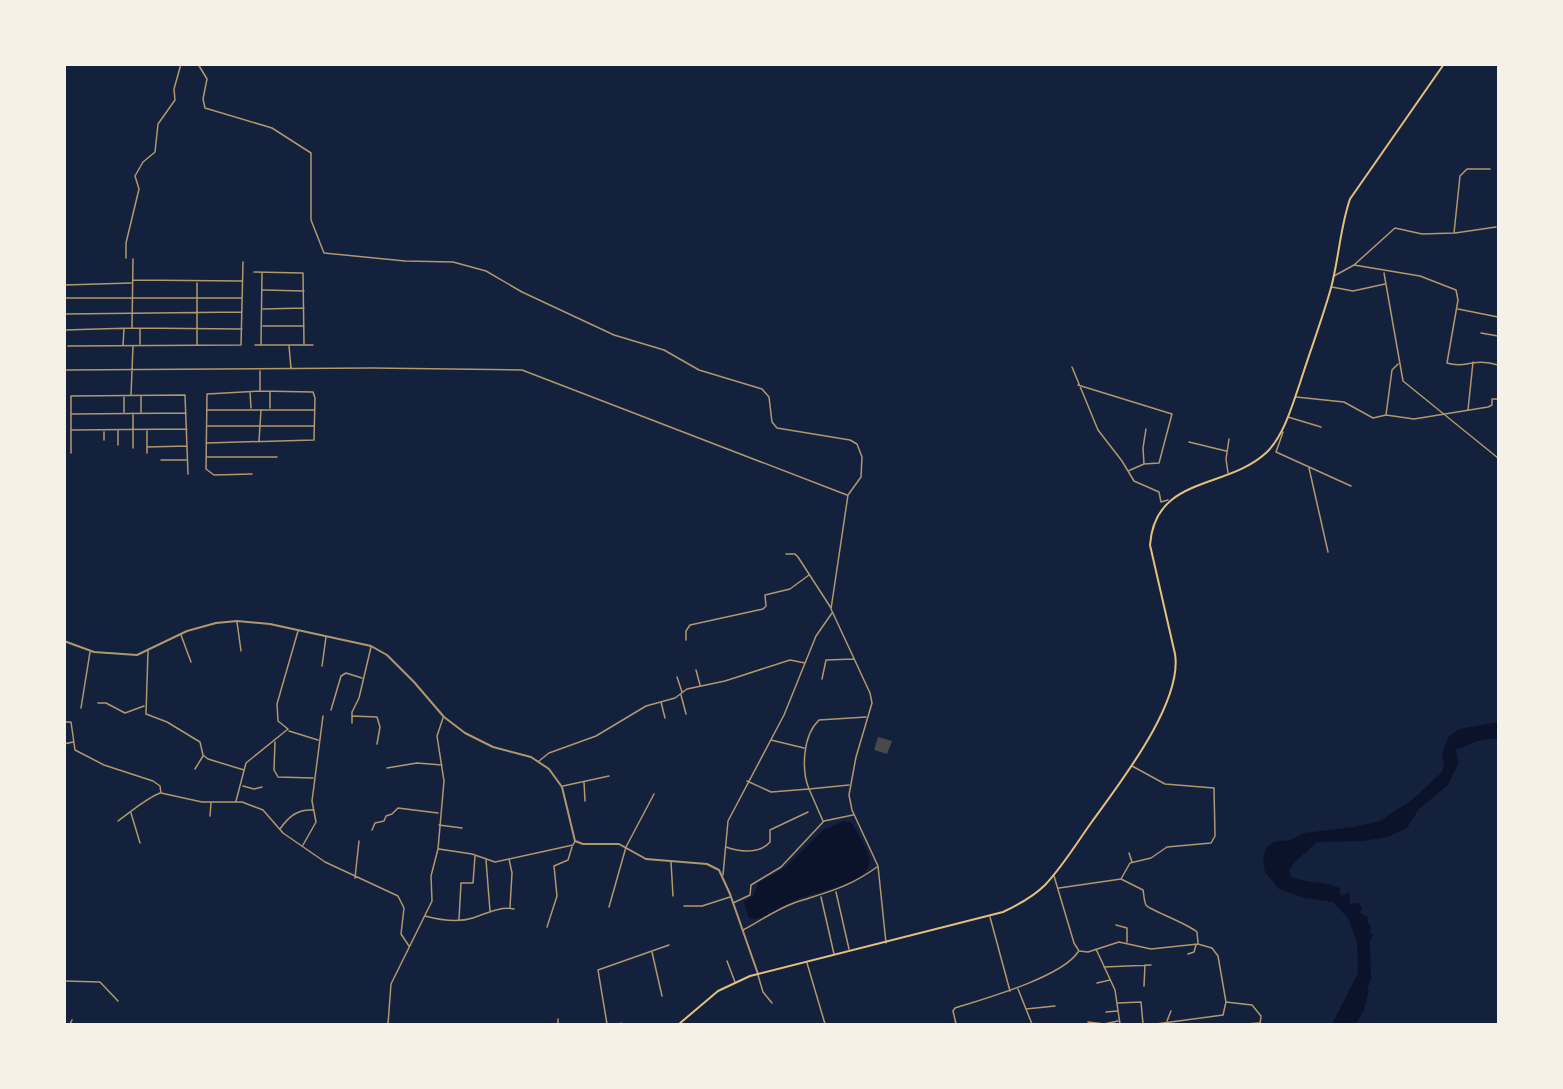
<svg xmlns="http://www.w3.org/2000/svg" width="1563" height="1089" font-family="Jost,sans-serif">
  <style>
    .water { fill: #0b132b }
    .building { fill: #48494c }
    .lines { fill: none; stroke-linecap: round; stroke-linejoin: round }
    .minor { stroke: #b1986c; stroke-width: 1.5 }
    .tertiary { stroke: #b1986c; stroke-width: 2 }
    .primary { stroke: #e5c07b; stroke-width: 2 }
  </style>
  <rect width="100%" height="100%" fill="#14213d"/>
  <!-- water -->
  <path class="water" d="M1498,722V738L1478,741L1456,750L1458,764L1448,785L1419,809L1407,828L1388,837L1363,841L1317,842L1295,862L1289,871L1291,877C1310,884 1324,881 1340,888V894L1343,896L1349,892L1350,904L1358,903L1362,908L1360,913L1368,917L1367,920L1372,929L1369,930L1373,936L1370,941L1371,979L1367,988L1369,991L1364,1010L1356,1024H1332L1358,973L1357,942L1348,918L1333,902L1305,898L1279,889L1265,872L1263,858L1266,848L1274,842L1291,840L1304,833L1354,827L1380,821L1413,799L1440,774L1444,767L1442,753L1449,736L1459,729Z
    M844,821L852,823C857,834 873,854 869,866C863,884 812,893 795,900C781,905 764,922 749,918L744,902L754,895L758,883L786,867L823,830Z"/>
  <!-- building -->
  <path class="building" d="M878,737L892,741L887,754L874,750Z"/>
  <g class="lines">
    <!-- minor -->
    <path class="minor" d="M198,64L207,79L203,99L205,108L272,128L311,153V220L324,253L405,261L453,262L486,271L522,292L614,335L664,350L699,370L762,389L769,397L772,422L777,428L850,440L857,444L862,457L861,477L848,495L831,609L870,693L872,703L856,757L849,795L852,810L878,866L886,943
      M1455,233L1496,227
      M126,258V243L139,189L135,176L143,162L155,152L158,124L175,100L174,89L181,64
      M1354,265L1420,276L1456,290L1458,300L1447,363C1466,369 1474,357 1498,365
      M254,272L303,273L304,344
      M1384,273L1403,381L1498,458
      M1334,276L1354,265L1395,228L1422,234L1454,233L1460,176L1467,169H1490
      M133,280L242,281
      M197,283V344
      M64,285L131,283
      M1332,287L1353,291L1385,284
      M263,290L304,291
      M64,298H242
      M263,309L304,308
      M1458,309L1498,317
      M64,314L242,312
      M263,326H304
      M132,327L133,259
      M64,330L132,328L242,329
      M1481,333L1498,336
      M140,344V329
      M261,344L262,273
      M123,345L124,329
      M255,345H313
      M68,346L241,345L243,262
      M289,346L291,368
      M1072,367L1098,430L1122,461L1134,481L1159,492L1161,502L1168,500
      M64,370L372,368L522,370L847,495
      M260,371V390
      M1078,385L1172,414L1159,463L1144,464L1128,471
      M250,392L251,408
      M270,392V408
      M131,395L133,346
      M124,396V412
      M1296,397L1344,402L1373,418L1386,415L1414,419L1488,407L1492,405V399H1498
      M208,410H314
      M1468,410L1473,362
      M141,412V396
      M71,414L186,413
      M1386,415L1392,370L1398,364
      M1288,417L1321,427
      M208,426H314
      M71,430L187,429
      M118,431V445
      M1283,432L1276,452L1351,486
      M104,440V432
      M259,441L261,410
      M1189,442L1226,451
      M206,443L314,440L315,398L313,392L260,391L207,394L206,469L214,475L252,474
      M147,447L187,446
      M133,448V413
      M71,453V396L185,395L188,474
      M147,453V431
      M206,457H277
      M161,460H187
      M1144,464L1143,448L1146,429
      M1309,468L1328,552
      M1228,473L1226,459L1229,439
      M786,554H795L798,557L831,608
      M237,622L241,651
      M181,635L191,662
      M686,640V631L690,625L763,609L766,606L765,595L790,589L809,575
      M148,651L146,714L167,722L200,742L203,755L208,759L244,770
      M322,666L326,637
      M696,670L700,685
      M677,677L682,692
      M822,679L826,660L854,659
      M681,695L686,714
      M661,702L665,718
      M98,703H106L125,713L144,706
      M81,708L90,652
      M331,710L341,676L346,673L362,678
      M352,716L377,717L380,727L377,744
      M64,722H71L75,750L104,765L153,781L160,786L161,793L202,802H242L263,810L283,833L325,862L398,896L404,908L401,934L409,946
      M352,723V712L359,698L371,647
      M289,731L318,740
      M771,740L804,748
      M275,742L274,770L278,777L313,778
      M64,744L73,742
      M539,761L549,753L596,736L646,706L675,698L687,689L725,681L790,660L805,663
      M387,768L417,763L442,765
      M195,769L203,756
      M747,781L771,792L809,789L823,821
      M584,782L585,801
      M849,785L809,789C801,769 803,735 819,720L866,717
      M243,786L254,789L262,787
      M563,786L609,776
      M236,801L246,763L288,729L278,721L277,704L298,631
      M131,813L140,843
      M210,816L211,803
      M118,821C132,811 145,799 160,793
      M439,825L462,828
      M280,829C289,816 298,809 313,810
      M372,830L375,823L384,821L386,816L392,814L398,808L438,813
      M303,845L316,822L312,801L323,716
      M726,847C740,852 760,854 770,842V830L808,812
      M439,849L472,854L495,862L573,845L575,841
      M1129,853L1132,862
      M509,859L512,873L510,907
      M486,860L490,911
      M671,862L673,896
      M723,875L728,821L784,715L816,636L832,613
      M1054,876L1074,943L1079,951L1088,952L1119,942L1151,949L1198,944L1212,948L1218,956L1226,1002L1252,1005L1261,1016L1260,1024
      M355,878L359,841
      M1121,879L1130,863L1151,858L1167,847L1211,843L1215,836L1214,788L1165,784L1132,766
      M1059,888L1121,879L1143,890C1144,895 1144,901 1146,905C1147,909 1187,923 1197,932L1198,943
      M836,892L849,949
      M821,897L834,954
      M733,903L750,895L751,885L781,867L824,821L853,815
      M684,906H702L730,897
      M609,907L626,847L654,794
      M425,916C440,920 457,923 473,918C485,914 500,906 514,909
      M990,917L1010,991
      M459,919L461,883H473L475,856
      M1116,925L1127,928V942
      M547,927L557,896L554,866L568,860L572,847
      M743,930C760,921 777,909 794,903C827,892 848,888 877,867
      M1096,949L1115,990L1120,1024
      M652,952L662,996
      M1188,954L1194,952L1196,945
      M727,961L735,982
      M807,963L825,1024
      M1104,967L1151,965
      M758,975L763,992L772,1003
      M64,981L100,982L118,1001
      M1097,983L1110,980
      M1144,986L1145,965
      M1018,989L1032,1024
      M1118,1003L1141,1002L1143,1024
      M1026,1009L1055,1006
      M1106,1012L1117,1011
      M1167,1021L1171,1011
      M1088,1022L1104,1024L1118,1021
      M621,1023L622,1024
      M70,1024L72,1020
      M388,1024L391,984L432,901L431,876L438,849L444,781L437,736L443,718
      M558,1024V1019
      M607,1024L598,970L669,945
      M956,1024L953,1011L955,1008C984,999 1062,977 1078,952
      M1156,1024L1223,1015L1226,1002
      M1247,1024L1259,1023"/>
    <!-- tertiary -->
    <path class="tertiary" d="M64,641L94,652L137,655L187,631L216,623L237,621L270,624L371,646L387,655L414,682L444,717L465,733L493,747L531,757L549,769L562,787L575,841L583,844H619L646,859L707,864L719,870L730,894L758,974"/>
    <!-- primary -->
    <path class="primary" d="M679,1024L718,991L750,976L1003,912C1018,905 1033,897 1045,885C1063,866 1076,844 1091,823C1119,784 1183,703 1175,654L1150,545C1155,475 1227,490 1267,452C1284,435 1292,406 1300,383C1310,351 1322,320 1331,288C1339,258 1340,228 1350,199L1444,64"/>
  </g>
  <!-- border -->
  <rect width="1563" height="1089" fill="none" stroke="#f6f1e7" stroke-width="132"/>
</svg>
